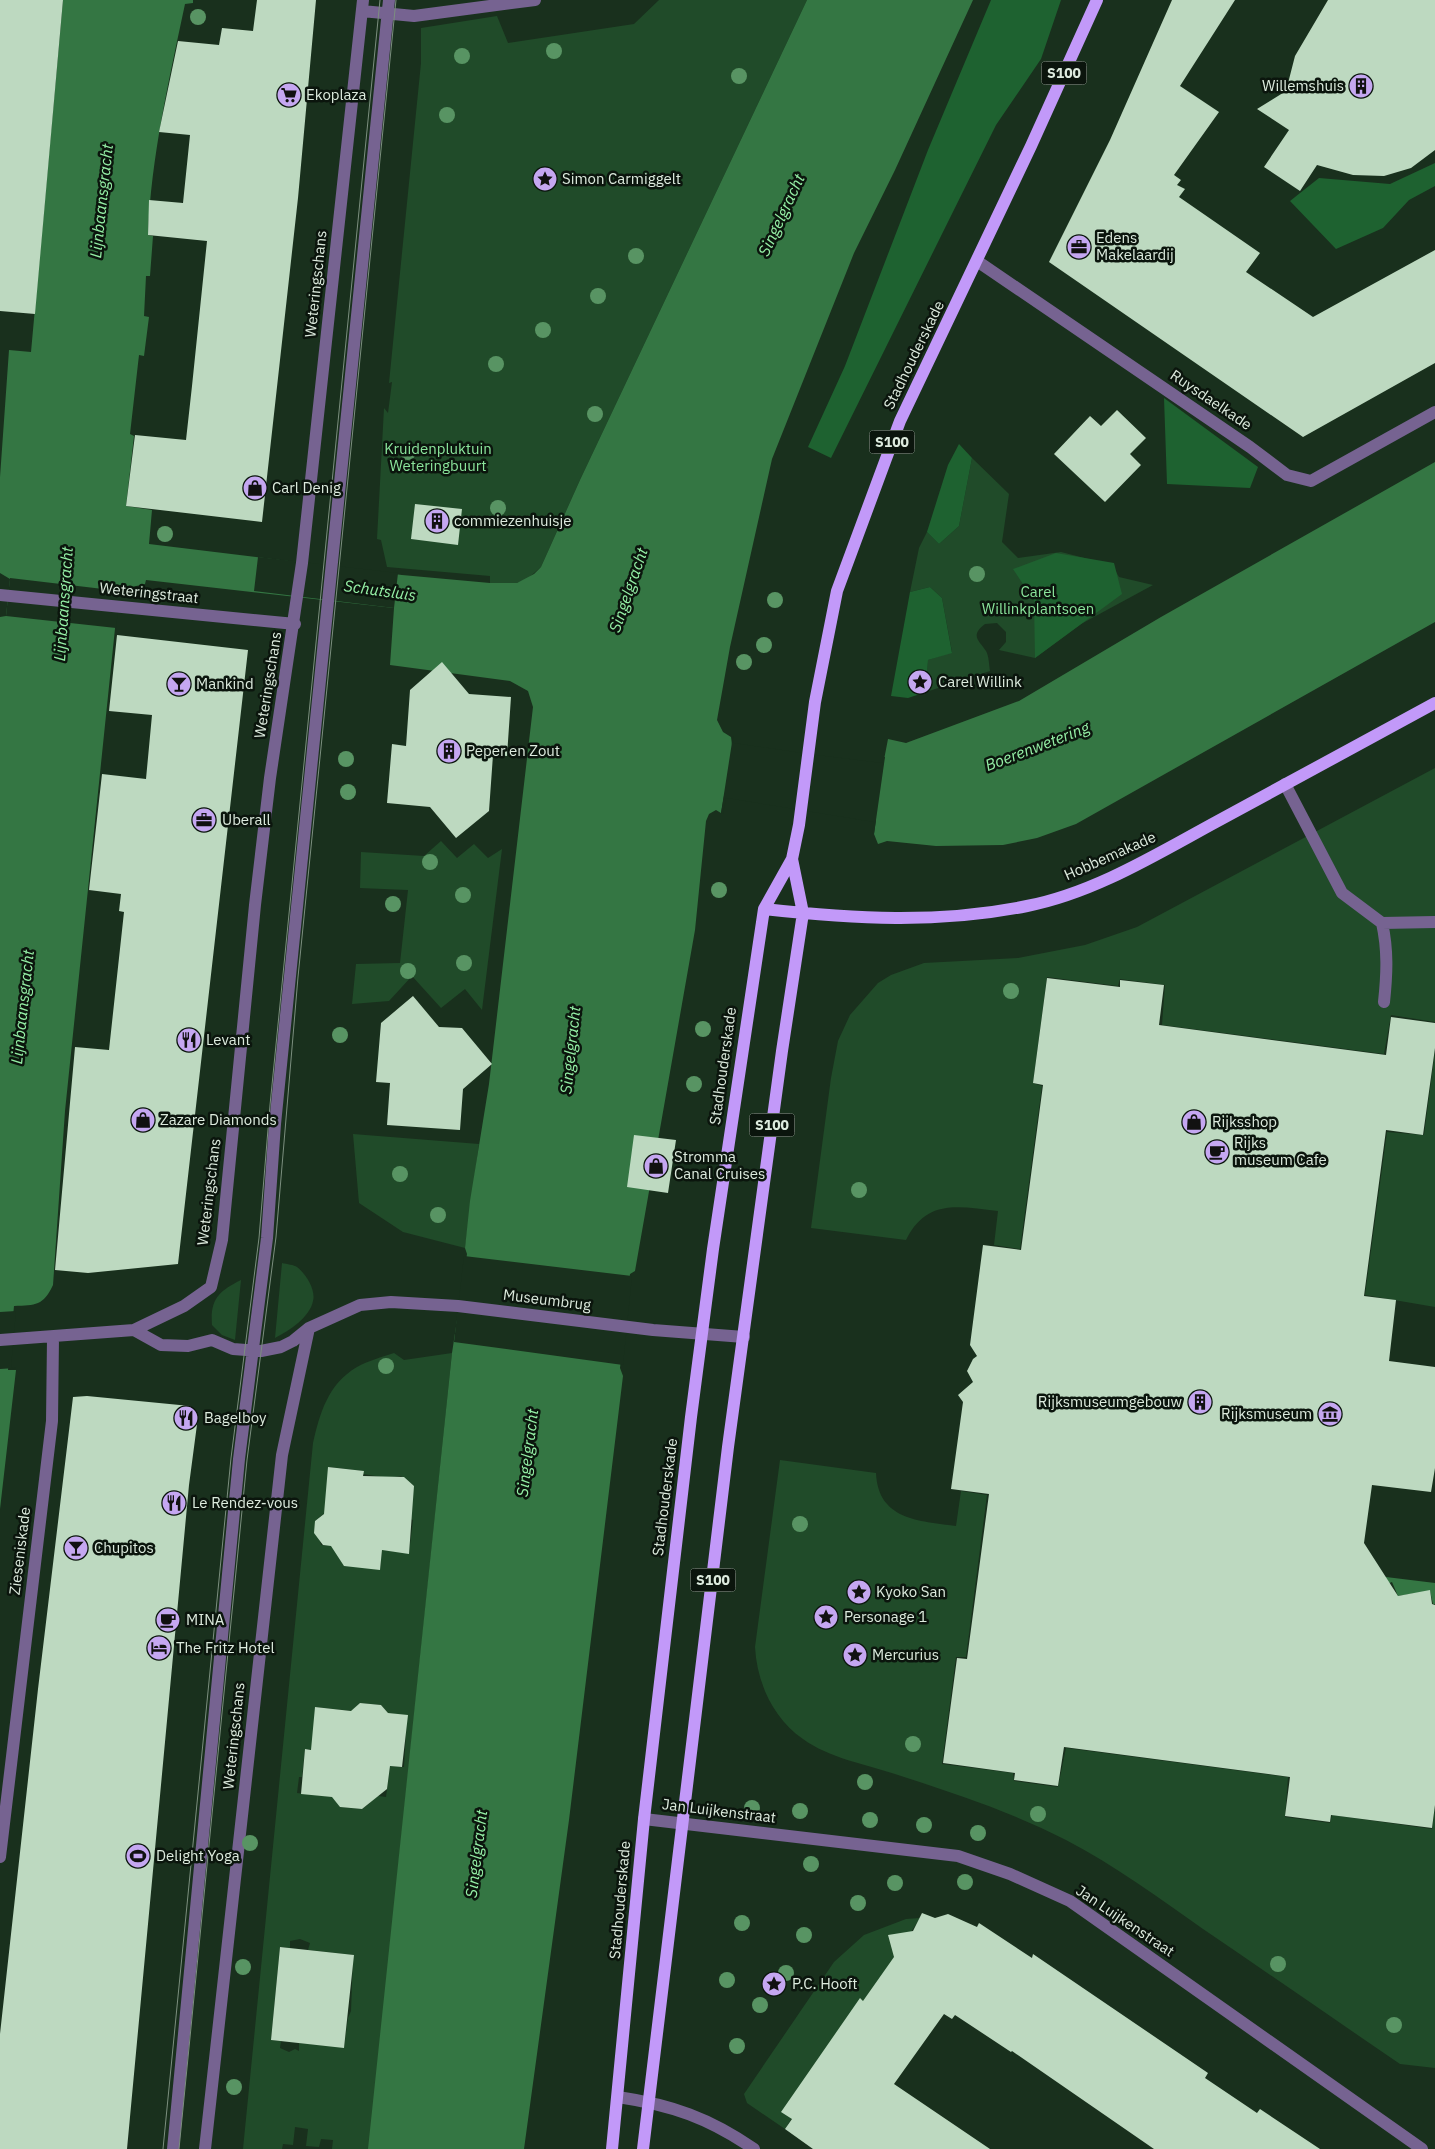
<svg xmlns="http://www.w3.org/2000/svg" width="1435" height="2149" font-family="'IBM Plex Sans',sans-serif">
  <style>
    .green { fill: #204b29; fill-rule: evenodd }
    .forest { fill: #1e6230 }
    .water { fill: #347643 }
    .pier { fill: #19301d }
    .building { fill: #bdd9c0 }
    .lines { fill: none; stroke-linecap: round; stroke-linejoin: round }
    .minor { stroke: #766391; stroke-width: 12 }
    .major { stroke: #c299f9; stroke-width: 12 }
    .tram { stroke: #7c8f7f; stroke-width: 1 }
    .tree { fill: #589463 }
    .labels { text-anchor: middle; stroke-width: 5; stroke-linejoin: round; paint-order: stroke }
    .shield { fill: #0b150d; stroke: #9eab9f; stroke-width: 1 }
    .shield-label { font-size: 14px; font-weight: bold; fill: #ddebde }
    .poi-label { font-size: 15px; fill: #ddebde; stroke: #0b150d; text-anchor: start }
    .street-label { font-size: 15px; fill: #ddebde; stroke: #0b150d }
    .park-label { font-size: 15px; fill: #8be59c; stroke: #0b150d }
    .water-label { font-size: 16px; font-style: italic; fill: #95f0a6; stroke: #0b150d }
  </style>
  <rect width="100%" height="100%" fill="#19301d"/>
  <!-- green -->
  <path class="green" d="M659,0H807L580,480L541,567L526,580L517,583H490V576L387,567L381,540L377,539L384,408L388,413L392,382L389,383L421,63V28L497,16L508,43L634,24Z
    M972,458L1009,494L1002,542L1018,558L1061,552L1112,565L1119,577L1153,585L1081,624L1035,658L999,650L1006,642V632L997,623L985,624C969,636 980,641 986,651C989,656 989,665 990,671L926,692L928,660L952,652L942,598L930,587L910,592L919,548L927,532L939,544L959,526Z
    M1435,768V1022L1391,1015L1384,1054L1162,1025L1165,985L1120,979L1118,986L1047,977L1033,1083L1042,1086L1020,1249L994,1245L998,1211C959,1207 927,1198 906,1240L811,1228L831,1078L838,1041L850,1015L878,983L891,975L924,963L1018,958L1085,945L1137,927Z
    M441,841L457,858L474,844L488,858L502,849L482,1010L465,989L441,1008L412,976L389,1001L352,1004L356,964L400,963L408,890L360,888L361,852L424,856Z
    M1435,1051V1307L1365,1295L1387,1132L1424,1135Z
    M353,1134L479,1144L465,1248L403,1232L359,1203Z
    M282,1263C287,1264 294,1265 297,1267C306,1274 316,1290 313,1301C310,1317 289,1331 275,1338Z
    M241,1280L235,1340L222,1335L212,1325C210,1299 219,1291 241,1280Z
    M394,1353L404,1360L452,1353L369,2149H332L333,2140L321,2139L319,2147L306,2146L308,2129L295,2127L293,2145L283,2144L282,2149H243L313,1443C320,1413 328,1384 357,1367C368,1361 382,1357 394,1353ZM329,1467L363,1471V1474L388,1478L401,1476L410,1483V1519L413,1520L409,1553L382,1550L380,1569L344,1547L321,1545L315,1521L326,1512ZM360,1703L381,1705L388,1713L407,1716L404,1767L390,1766L386,1797L371,1795L370,1803L362,1809L340,1807L334,1797L297,1793L299,1777H302L305,1749L314,1750L315,1707L352,1711ZM300,1939L310,1943L308,1950L353,1955L351,2011L348,2018L344,2047L299,2043V2051L295,2049L289,2052L280,2048L281,2041L271,2040L280,1947L290,1948V1941Z
    M780,1460L876,1473C878,1520 919,1521 956,1526L961,1491L987,1495L966,1657H956L942,1764L1013,1773L1014,1781L1058,1787L1066,1748L1288,1777L1285,1817L1330,1823L1332,1815L1432,1829L1435,1807V2068L1400,2064C1334,2019 1269,1974 1203,1929C1159,1898 1114,1865 1066,1840C1012,1812 953,1793 895,1774C865,1764 829,1758 803,1739C773,1718 757,1683 755,1647Z
    M920,1918L785,2129L747,2103L744,2094L834,1962L864,1935L906,1919Z"/>
  <!-- forest -->
  <path class="forest" d="M991,0H1061L1041,59L996,125L831,458L808,447L845,366L928,150Z
    M1435,163V186L1409,200L1383,228L1336,249L1290,201L1319,178L1390,184Z
    M1164,398L1258,467L1250,488L1167,484Z
    M959,444L972,458L959,526L939,544L927,532L948,465Z
    M1056,553L1114,563L1122,594L1035,658L1034,601L1013,569Z
    M930,587L942,598L952,653L928,660L926,692L908,698L891,696L910,592Z"/>
  <!-- water -->
  <path class="water" d="M63,0H193V3L185,4C169,80 151,157 148,235L153,236L150,276H146L144,316L149,317L144,356L139,355L130,434L134,436L126,506L152,510L149,544L402,575L490,583H517L534,574L541,567L580,480L807,0H973L895,170L854,253L772,459L730,647L717,720L723,732L731,737L732,745L883,765L888,739L906,743L1019,701L1161,617L1435,462V622L1076,824L1037,838L1003,845L936,846L887,841L878,844L874,834L876,820L724,796L721,813L716,810L709,814L706,821L695,930L635,1271L630,1274L620,1368L623,1376L569,1820L524,2149H368L452,1353L467,1254L465,1248L470,1201L489,1084L533,707L528,691L510,681L390,665L394,608L146,580L145,584L119,590L65,1111L53,1285C43,1306 36,1305 14,1306L8,1370H16L0,1509V617L6,616L10,579L0,573V477L9,350L31,352Z
    M1337,1571L1435,1583V1604H1433L1430,1591L1398,1596L1392,1582L1346,1600Z"/>
  <!-- pier -->
  <path class="pier" d="M258,557L398,573L394,608L254,591Z
    M10,578L120,591L116,628L6,616Z
    M733,736L734,743L809,754L882,763L883,757H885L874,834H872L874,822L733,799L726,798L723,814L721,813Z
    M464,1256L632,1276L623,1365L454,1342Z
    M16,1311L11,1367L16,1368L0,1369V1312Z"/>
  <!-- building -->
  <path class="building" d="M0,0H63L35,314L0,311Z
    M257,0H316L298,198L262,522L126,506L135,435L186,440L192,386L207,241L148,235L149,200L183,203L190,135L159,132L178,41L219,45L222,28L253,31Z
    M1172,0H1235L1180,86L1219,112L1174,175L1181,180L1177,185L1185,189L1179,197L1260,253L1246,272L1313,317L1435,250V363L1303,437L1049,262L1110,140Z
    M1328,0H1435V150L1411,168L1384,176L1353,175L1317,165L1300,191L1264,167L1289,130L1257,109L1286,91L1295,56Z
    M1117,410L1146,438L1130,454L1141,465L1105,502L1054,454L1090,416L1101,426Z
    M415,504L462,509L458,545L411,539Z
    M117,635L248,650L178,1264L88,1273L55,1270L75,1047L109,1050L124,912L119,911L121,894L89,890L102,774L146,779L152,715L109,711Z
    M442,662L469,694L511,697L507,756L493,755L489,811L456,838L430,807L387,803L392,744L406,746L410,690Z
    M1047,978L1120,987V980L1164,985L1159,1025L1386,1055L1391,1017L1435,1023V1048L1423,1135L1386,1130L1364,1296L1396,1300L1389,1361L1435,1367V1468L1431,1492L1372,1485L1364,1543L1398,1596L1430,1590L1432,1604L1435,1605V1805L1432,1828L1331,1815L1330,1822L1285,1816L1290,1777L1064,1747L1058,1786L1014,1780L1015,1773L943,1763L957,1658L967,1659L989,1494L951,1489L963,1402L958,1395L973,1382L967,1371L973,1359L977,1356L970,1345L983,1245L1021,1250L1043,1085L1033,1083Z
    M413,996L439,1027L462,1028L492,1064L463,1089L460,1130L387,1125L390,1083L376,1082L381,1023Z
    M634,1135L676,1140L668,1193L627,1187Z
    M87,1396L190,1406L198,1417L189,1485L127,2149H0V2034L38,1689L73,1397Z
    M328,1467L364,1471L363,1476L404,1477L414,1486L409,1554L382,1550L380,1570L344,1566L331,1546L323,1545L314,1533L315,1521L324,1514Z
    M360,1703L381,1705L388,1713L408,1715L402,1767L390,1766L387,1789L362,1809L340,1807L332,1797L301,1794L305,1749L311,1750L315,1707L351,1711Z
    M922,1913L935,1918L948,1914L977,1927L979,1923L1032,1958L1033,1954L1208,2073L1205,2078L1257,2113L1260,2109L1320,2149H1154L1012,2051L1011,2052L955,2015L952,2019L944,2014L894,2084L990,2149H813L785,2129L792,2119L781,2112L860,1998L863,2001L894,1957L888,1935L913,1931Z
    M280,1947L354,1955L344,2048L271,2040Z"/>
  <g class="lines">
    <!-- minor -->
    <path class="minor" d="M362,11L414,16L535,0
      M977,261L1250,447L1287,475L1311,481L1435,412
      M0,595L295,624
      M1285,784L1342,893L1382,923C1388,950 1387,974 1384,1002
      M1382,923L1435,922
      M134,1330L161,1345L188,1346L212,1340L233,1349L261,1351L281,1347L293,1341L309,1328L360,1305L391,1302L458,1306L653,1330L744,1337
      M0,1340L134,1330L184,1306L211,1287L222,1240L255,905L270,778L302,563L363,0
      M644,1819L958,1856L1010,1874L1070,1901L1422,2149
      M0,1857L52,1421L53,1338
      M618,2097C672,2105 709,2118 754,2149
      M173,2149L239,1459L267,1238L275,1124L389,0
      M205,2149L282,1455L309,1328"/>
    <!-- major -->
    <path class="major" d="M764,909C853,919 939,924 1027,906C1094,893 1157,854 1216,822C1289,782 1362,743 1435,703
      M612,2149L644,1819L691,1417L713,1249L764,909L792,859L799,825L815,702L837,591L900,421L1031,146L1097,0
      M643,2149L728,1447L782,1051L803,913L792,859"/>
    <!-- tram -->
    <path class="tram" d="M163,2149L231,1458L259,1238L270,1105L380,0
      M179,2149L247,1460L276,1237L298,977L396,0"/>
  </g>
  <!-- trees -->
  <g class="tree">
    <circle cx="198" cy="17" r="8"/>
    <circle cx="554" cy="51" r="8"/>
    <circle cx="462" cy="56" r="8"/>
    <circle cx="739" cy="76" r="8"/>
    <circle cx="447" cy="115" r="8"/>
    <circle cx="636" cy="256" r="8"/>
    <circle cx="598" cy="296" r="8"/>
    <circle cx="543" cy="330" r="8"/>
    <circle cx="496" cy="364" r="8"/>
    <circle cx="595" cy="414" r="8"/>
    <circle cx="408" cy="452" r="8"/>
    <circle cx="498" cy="508" r="8"/>
    <circle cx="165" cy="534" r="8"/>
    <circle cx="977" cy="574" r="8"/>
    <circle cx="775" cy="600" r="8"/>
    <circle cx="764" cy="645" r="8"/>
    <circle cx="744" cy="662" r="8"/>
    <circle cx="346" cy="759" r="8"/>
    <circle cx="348" cy="792" r="8"/>
    <circle cx="430" cy="862" r="8"/>
    <circle cx="719" cy="890" r="8"/>
    <circle cx="463" cy="895" r="8"/>
    <circle cx="393" cy="904" r="8"/>
    <circle cx="464" cy="963" r="8"/>
    <circle cx="408" cy="971" r="8"/>
    <circle cx="1011" cy="991" r="8"/>
    <circle cx="703" cy="1029" r="8"/>
    <circle cx="340" cy="1035" r="8"/>
    <circle cx="694" cy="1084" r="8"/>
    <circle cx="400" cy="1174" r="8"/>
    <circle cx="859" cy="1190" r="8"/>
    <circle cx="438" cy="1215" r="8"/>
    <circle cx="386" cy="1366" r="8"/>
    <circle cx="800" cy="1524" r="8"/>
    <circle cx="913" cy="1744" r="8"/>
    <circle cx="865" cy="1782" r="8"/>
    <circle cx="752" cy="1808" r="8"/>
    <circle cx="800" cy="1811" r="8"/>
    <circle cx="1038" cy="1814" r="8"/>
    <circle cx="870" cy="1820" r="8"/>
    <circle cx="924" cy="1825" r="8"/>
    <circle cx="978" cy="1833" r="8"/>
    <circle cx="250" cy="1843" r="8"/>
    <circle cx="811" cy="1864" r="8"/>
    <circle cx="965" cy="1882" r="8"/>
    <circle cx="895" cy="1883" r="8"/>
    <circle cx="858" cy="1903" r="8"/>
    <circle cx="742" cy="1923" r="8"/>
    <circle cx="804" cy="1935" r="8"/>
    <circle cx="1278" cy="1964" r="8"/>
    <circle cx="243" cy="1967" r="8"/>
    <circle cx="786" cy="1973" r="8"/>
    <circle cx="727" cy="1980" r="8"/>
    <circle cx="760" cy="2005" r="8"/>
    <circle cx="1394" cy="2025" r="8"/>
    <circle cx="737" cy="2046" r="8"/>
    <circle cx="234" cy="2087" r="8"/>
  </g>
  <!-- icons -->
  <defs>
    <symbol id="building-disc" viewBox="-11 -11 22 22"><circle r="9.5" fill="#c5a7f1" stroke="#0b150d"/><path d="M-4-6H4V6H1V3H-1V6H-4ZM-2.5-4.3h1.7v1.8h-1.7ZM.8-4.3h1.7v1.8H.8ZM-2.5-1h1.7V.8h-1.7ZM.8-1h1.7V.8H.8Z" fill="#111"/></symbol>
    <symbol id="supermarket-disc" viewBox="-11 -11 22 22"><circle r="9.5" fill="#c5a7f1" stroke="#0b150d"/><path d="M-6-5.5h2.5l.6 2H6L4.5 2H-2.5L-4.4-4H-6ZM-1.5 3.2a1.3 1.3 0 1 0 .1 0ZM3 3.2a1.3 1.3 0 1 0 .1 0Z" fill="#111"/></symbol>
    <symbol id="sight-disc" viewBox="-11 -11 22 22"><circle r="9.5" fill="#c5a7f1" stroke="#0b150d"/><path d="M0-6L1.8-2.2L6-1.7L2.9 1.2L3.7 5.4L0 3.3L-3.7 5.4L-2.9 1.2L-6-1.7L-1.8-2.2Z" fill="#111"/></symbol>
    <symbol id="office-disc" viewBox="-11 -11 22 22"><circle r="9.5" fill="#c5a7f1" stroke="#0b150d"/><path d="M-6-3h4V-5.5h4V-3h4V5H-6ZM-1-4.5V-3h2v-1.5ZM-6 0V1H6V0Z" fill="#111"/></symbol>
    <symbol id="shop-disc" viewBox="-11 -11 22 22"><circle r="9.5" fill="#c5a7f1" stroke="#0b150d"/><path d="M-5-2.5h2.3a2.7 3.5 0 0 1 5.4 0H5L5.5 6h-11ZM-1.5-2.5h3a1.5 2.3 0 0 0-3 0Z" fill="#111"/></symbol>
    <symbol id="bar-disc" viewBox="-11 -11 22 22"><circle r="9.5" fill="#c5a7f1" stroke="#0b150d"/><path d="M-6-5H6L.8 .8V4.5H3.5V6h-7V4.5H-.8V.8Z" fill="#111"/></symbol>
    <symbol id="restaurant-disc" viewBox="-11 -11 22 22"><circle r="9.5" fill="#c5a7f1" stroke="#0b150d"/><path d="M-5-6h1v4h1v-4h1v4h1v-4h1v5L-1.5 .5V6h-2V.5L-5-1ZM5-6V6H3V1.5H1.5Q1.5-4 5-6Z" fill="#111"/></symbol>
    <symbol id="cafe-disc" viewBox="-11 -11 22 22"><circle r="9.5" fill="#c5a7f1" stroke="#0b150d"/><path d="M-5.5-4.5H6V0H3Q3 3.5 0 3.5H-2.5Q-5.5 3.5-5.5 0ZM3-3.2v2h1.7v-2ZM-6 4.5H4V6H-6Z" fill="#111"/></symbol>
    <symbol id="museum-disc" viewBox="-11 -11 22 22"><circle r="9.5" fill="#c5a7f1" stroke="#0b150d"/><path d="M0-6L6-3V-2H-6V-3ZM-5-1h2V3h-2ZM-1-1h2V3h-2ZM3-1h2V3H3ZM-6 4H6V6H-6Z" fill="#111"/></symbol>
    <symbol id="hotel-disc" viewBox="-11 -11 22 22"><circle r="9.5" fill="#c5a7f1" stroke="#0b150d"/><path d="M-6-4.5h1.5V1H6V5H4.5V3h-9V5H-6ZM-4 0a1.8 1.8 0 1 1 3.6 0ZM.5 0V-2.5h3Q6-2.5 6 0Z" fill="#111"/></symbol>
    <symbol id="stadium-disc" viewBox="-11 -11 22 22"><circle r="9.5" fill="#c5a7f1" stroke="#0b150d"/><path d="M0-5a6.5 5 0 1 0 0 10a6.5 5 0 1 0 0-10ZM-3.5-1.8h7v3.6h-7Z" fill="#111"/></symbol>
  </defs>
  <g fill-rule="evenodd">
    <use href="#building-disc" x="1347" y="72" width="28" height="28"/>
    <use href="#supermarket-disc" x="275" y="81" width="28" height="28"/>
    <use href="#sight-disc" x="531" y="165" width="28" height="28"/>
    <use href="#office-disc" x="1065" y="233" width="28" height="28"/>
    <use href="#shop-disc" x="241" y="474" width="28" height="28"/>
    <use href="#building-disc" x="423" y="507" width="28" height="28"/>
    <use href="#sight-disc" x="906" y="668" width="28" height="28"/>
    <use href="#bar-disc" x="165" y="670" width="28" height="28"/>
    <use href="#building-disc" x="435" y="737" width="28" height="28"/>
    <use href="#office-disc" x="190" y="806" width="28" height="28"/>
    <use href="#restaurant-disc" x="175" y="1026" width="28" height="28"/>
    <use href="#shop-disc" x="129" y="1106" width="28" height="28"/>
    <use href="#shop-disc" x="1180" y="1108" width="28" height="28"/>
    <use href="#cafe-disc" x="1203" y="1138" width="28" height="28"/>
    <use href="#shop-disc" x="642" y="1152" width="28" height="28"/>
    <use href="#building-disc" x="1186" y="1388" width="28" height="28"/>
    <use href="#museum-disc" x="1316" y="1400" width="28" height="28"/>
    <use href="#restaurant-disc" x="172" y="1404" width="28" height="28"/>
    <use href="#restaurant-disc" x="160" y="1489" width="28" height="28"/>
    <use href="#bar-disc" x="62" y="1534" width="28" height="28"/>
    <use href="#sight-disc" x="845" y="1578" width="28" height="28"/>
    <use href="#sight-disc" x="812" y="1603" width="28" height="28"/>
    <use href="#cafe-disc" x="154" y="1606" width="28" height="28"/>
    <use href="#hotel-disc" x="145" y="1634" width="28" height="28"/>
    <use href="#sight-disc" x="841" y="1641" width="28" height="28"/>
    <use href="#stadium-disc" x="124" y="1842" width="28" height="28"/>
    <use href="#sight-disc" x="760" y="1970" width="28" height="28"/>
  </g>
  <g class="labels">
    <!-- shield labels -->
    <g class="shield">
      <rect x="1041.5" y="61.5" width="45" height="23" rx="4"/>
      <rect x="869.5" y="430.5" width="45" height="23" rx="4"/>
      <rect x="749.5" y="1113.5" width="45" height="23" rx="4"/>
      <rect x="690.5" y="1568.5" width="45" height="23" rx="4"/>
    </g>
    <g class="shield-label">
      <text x="1064" y="78">S100</text>
      <text x="892" y="447">S100</text>
      <text x="772" y="1130">S100</text>
      <text x="713" y="1585">S100</text>
    </g>
    <!-- poi labels -->
    <g class="poi-label">
      <text x="1344" y="91" text-anchor="end">Willemshuis</text>
      <text x="306" y="100">Ekoplaza</text>
      <text x="562" y="184">Simon Carmiggelt</text>
      <text x="1096" y="243">Edens<tspan x="1096" dy="17">Makelaardij</tspan></text>
      <text x="272" y="493">Carl Denig</text>
      <text x="454" y="526">commiezenhuisje</text>
      <text x="938" y="687">Carel Willink</text>
      <text x="196" y="689">Mankind</text>
      <text x="466" y="756">Peper en Zout</text>
      <text x="222" y="825">Uberall</text>
      <text x="206" y="1045">Levant</text>
      <text x="160" y="1125">Zazare Diamonds</text>
      <text x="1212" y="1127">Rijksshop</text>
      <text x="1234" y="1148">Rijks<tspan x="1234" dy="17">museum Cafe</tspan></text>
      <text x="674" y="1162">Stromma<tspan x="674" dy="17">Canal Cruises</tspan></text>
      <text x="1182" y="1407" text-anchor="end">Rijksmuseumgebouw</text>
      <text x="1312" y="1419" text-anchor="end">Rijksmuseum</text>
      <text x="204" y="1423">Bagelboy</text>
      <text x="192" y="1508">Le Rendez-vous</text>
      <text x="94" y="1553">Chupitos</text>
      <text x="876" y="1597">Kyoko San</text>
      <text x="844" y="1622">Personage 1</text>
      <text x="186" y="1625">MINA</text>
      <text x="176" y="1653">The Fritz Hotel</text>
      <text x="872" y="1660">Mercurius</text>
      <text x="156" y="1861">Delight Yoga</text>
      <text x="792" y="1989">P.C. Hooft</text>
    </g>
    <!-- street labels -->
    <g class="street-label">
      <text transform="translate(316 284) rotate(-84)" y="5">Weteringschans</text>
      <text transform="translate(914 355) rotate(-64)" y="5">Stadhouderskade</text>
      <text transform="translate(1211 400) rotate(34)" y="5">Ruysdaelkade</text>
      <text transform="translate(149 593) rotate(6)" y="5">Weteringstraat</text>
      <text transform="translate(268 685) rotate(-81)" y="5">Weteringschans</text>
      <text transform="translate(1110 856) rotate(-24)" y="5">Hobbemakade</text>
      <text transform="translate(723 1066) rotate(-82)" y="5">Stadhouderskade</text>
      <text transform="translate(209 1192) rotate(-83)" y="5">Weteringschans</text>
      <text transform="translate(547 1300) rotate(7)" y="5">Museumbrug</text>
      <text transform="translate(665 1497) rotate(-83)" y="5">Stadhouderskade</text>
      <text transform="translate(20 1551) rotate(-83)" y="5">Zieseniskade</text>
      <text transform="translate(234 1736) rotate(-84)" y="5">Weteringschans</text>
      <text transform="translate(719 1811) rotate(7)" y="5">Jan Luijkenstraat</text>
      <text transform="translate(620 1900) rotate(-85)" y="5">Stadhouderskade</text>
      <text transform="translate(1125 1921) rotate(34)" y="5">Jan Luijkenstraat</text>
    </g>
    <!-- park labels -->
    <g class="park-label">
      <text x="438" y="454">Kruidenpluktuin<tspan x="438" dy="17">Weteringbuurt</tspan></text>
      <text x="1038" y="597">Carel<tspan x="1038" dy="17">Willinkplantsoen</tspan></text>
    </g>
    <!-- water labels -->
    <g class="water-label">
      <text transform="translate(101 201) rotate(-84)" y="6">Lijnbaansgracht</text>
      <text transform="translate(781 215) rotate(-65)" y="6">Singelgracht</text>
      <text transform="translate(380 590) rotate(8)" y="6">Schutsluis</text>
      <text transform="translate(628 590) rotate(-71)" y="6">Singelgracht</text>
      <text transform="translate(63 604) rotate(-86)" y="6">Lijnbaansgracht</text>
      <text transform="translate(1037 746) rotate(-21)" y="6">Boerenwetering</text>
      <text transform="translate(22 1007) rotate(-84)" y="6">Lijnbaansgracht</text>
      <text transform="translate(570 1050) rotate(-84)" y="6">Singelgracht</text>
      <text transform="translate(527 1453) rotate(-83)" y="6">Singelgracht</text>
      <text transform="translate(476 1854) rotate(-83)" y="6">Singelgracht</text>
    </g>
  </g>
</svg>
